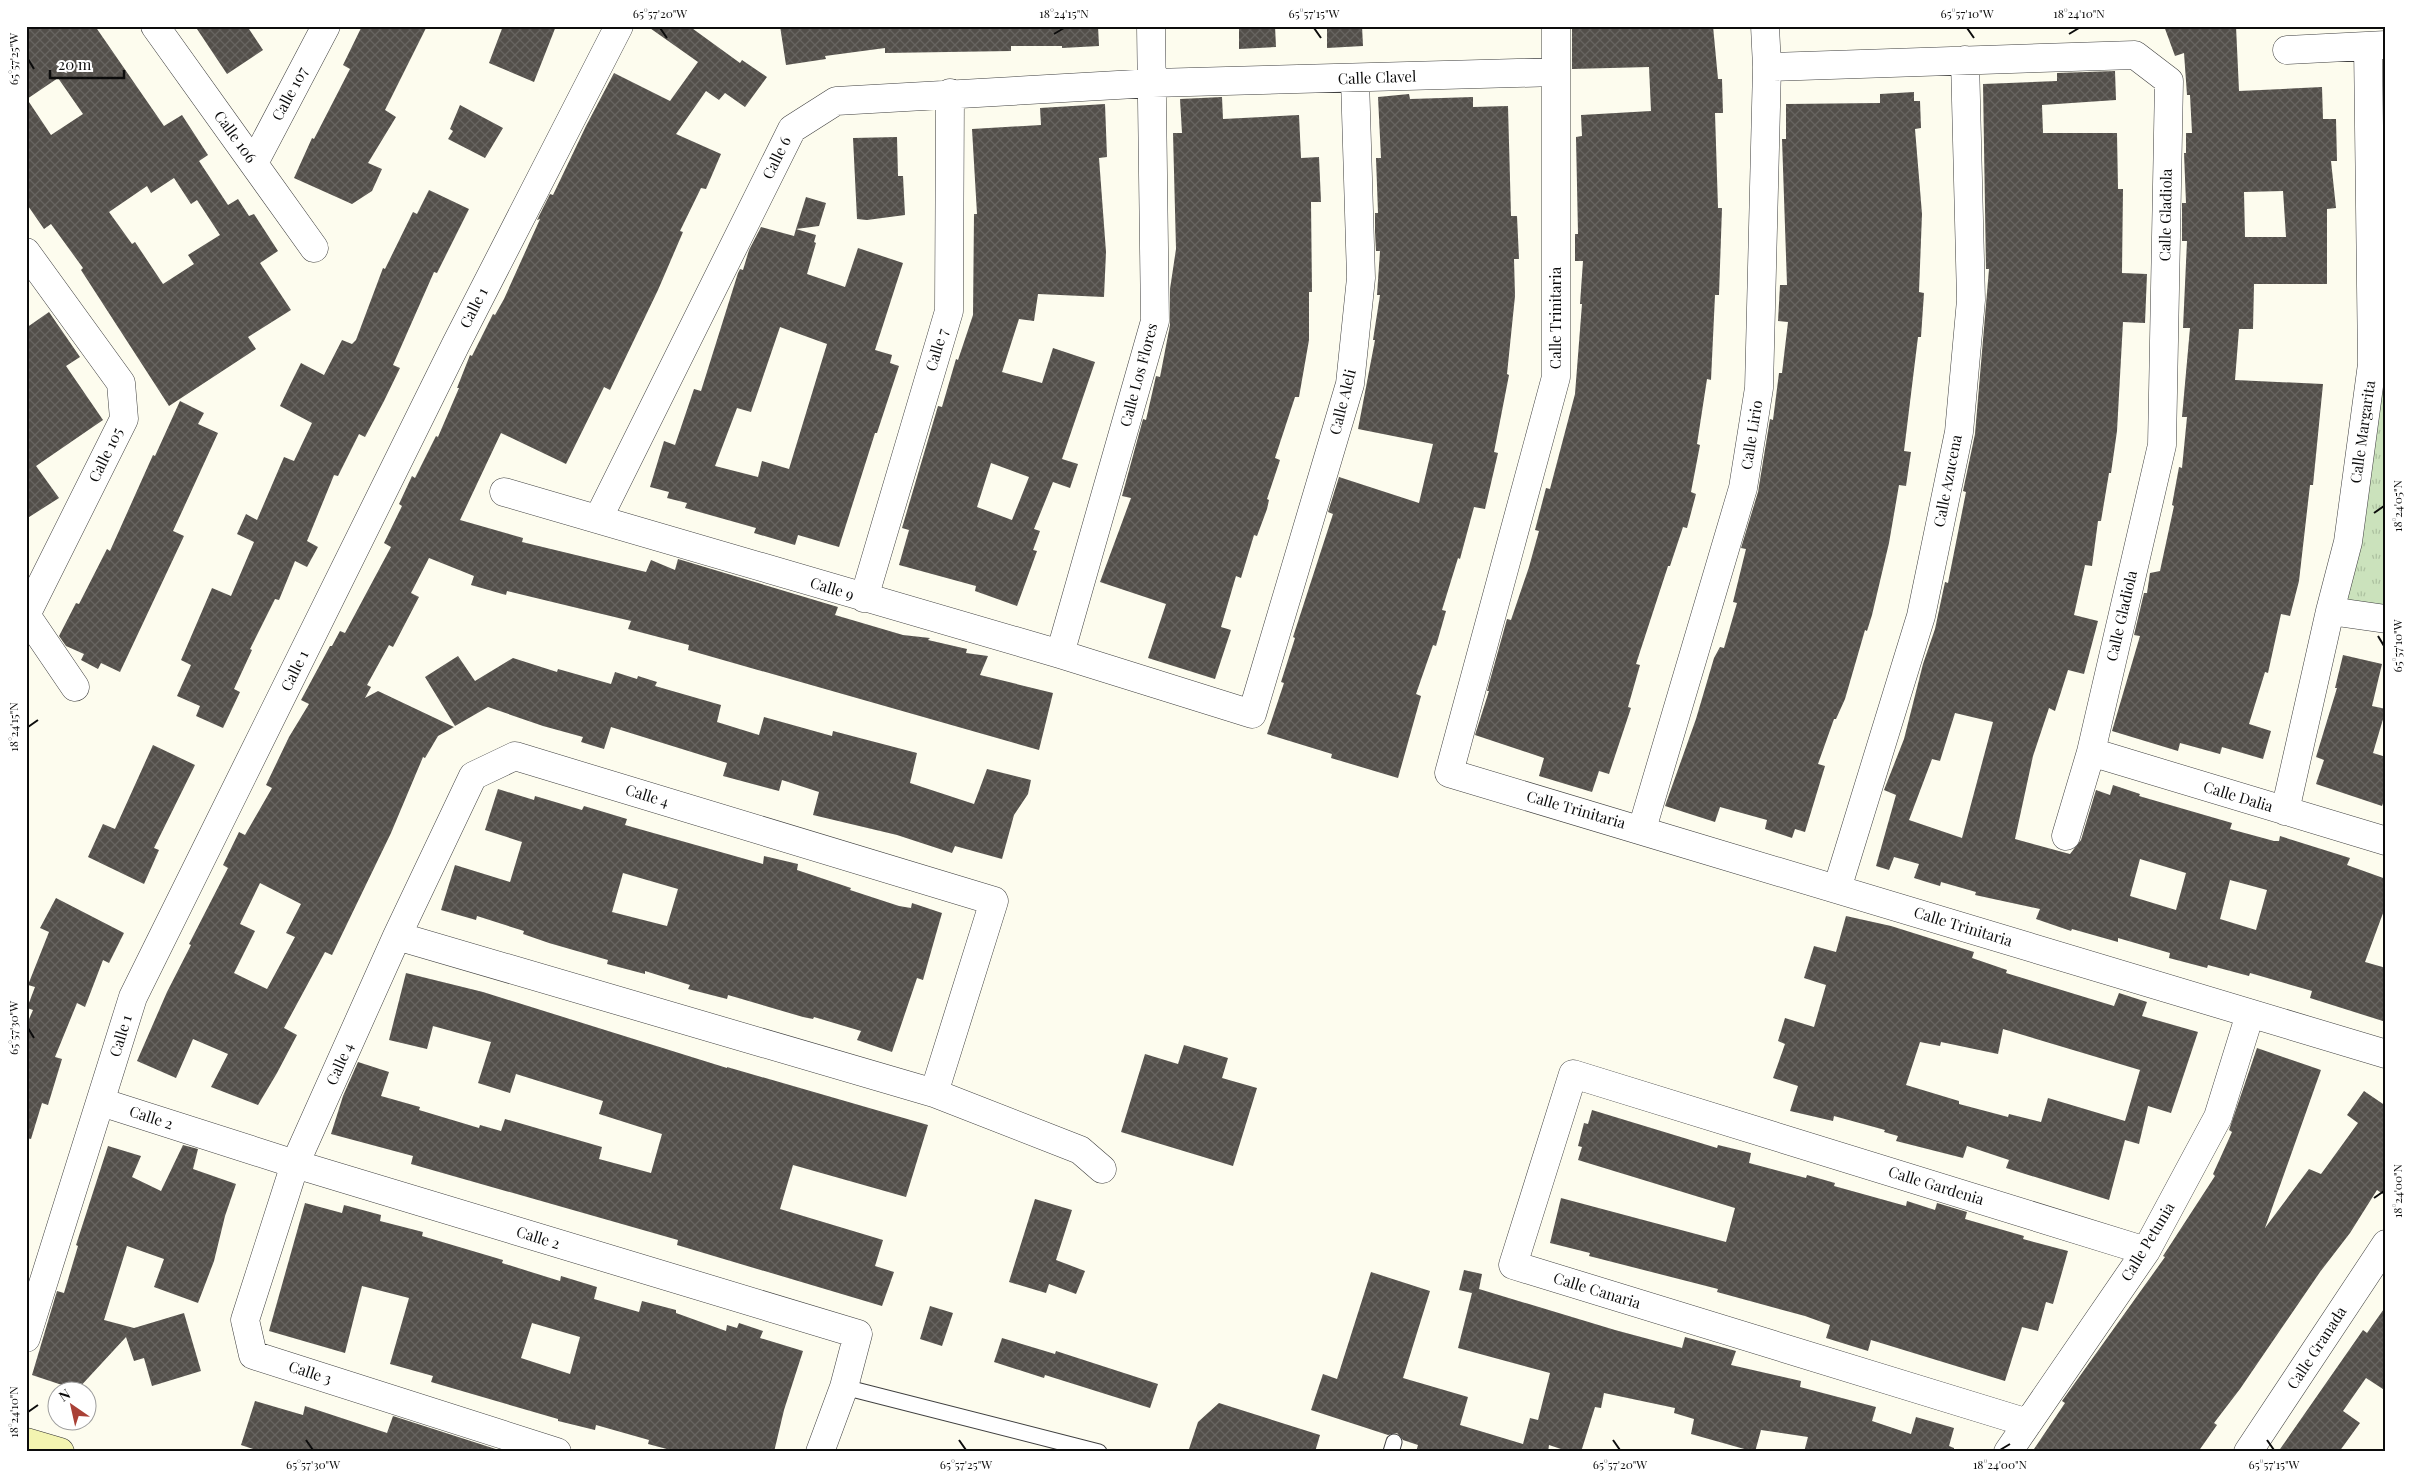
<svg xmlns="http://www.w3.org/2000/svg" width="2412" height="1478" font-family="'Playfair Display',serif">
  <style>
    .grass { fill: url(#grass-tufts) }
    .building { fill: url(#building-cross-hatch); fill-rule: evenodd }
    .lines { fill: none; stroke-linecap: round; stroke-linejoin: round }
    .lane-casing { stroke: #3f3f3f; stroke-width: 17 }
    .street-casing { stroke: #3f3f3f; stroke-width: 29 }
    .secondary-casing { stroke: #2e2e2e; stroke-width: 29 }
    .lane { stroke: #fff; stroke-width: 15 }
    .street { stroke: #fff; stroke-width: 28 }
    .secondary { stroke: #f3f4b1; stroke-width: 28 }
    .ticks { fill: none; stroke: #0c0c0c; stroke-width: 2 }
    .labels { text-anchor: middle; stroke-width: 5; stroke-linejoin: round; paint-order: stroke }
    .street-label { font-size: 15px; fill: #0c0c0c; stroke: #fff }
    .neatline { fill: none; stroke: #0c0c0c; stroke-width: 2 }
    .ticks-label { font-size: 12px; text-anchor: middle; fill: #0c0c0c }
  </style>
  <defs>
    <pattern id="grass-tufts" width="24" height="20" patternUnits="userSpaceOnUse" patternTransform="scale(1.25)"><rect width="24" height="20" fill="#cbe2bc"/><path d="M3 7l-1-3M5 7V3M7 7l1-3M15 17l-1-3M17 17v-4M19 17l1-3" fill="none" stroke="#adc1a0"/></pattern>
    <pattern id="building-cross-hatch" width="8" height="8" patternUnits="userSpaceOnUse" patternTransform="scale(1.25)"><rect width="8" height="8" fill="#534f4a"/><path d="M0 0l8 8M0 8l8-8" fill="none" stroke="#676460"/></pattern>
  </defs>
  <rect width="100%" height="100%" fill="#fdfcee"/>
  <!-- grass -->
  <path class="grass" d="M2386,252V608L2344,599L2381,253Z"/>
  <!-- building -->
  <path class="building" d="M26,26H95L164,126L182,115L208,155L199,161L228,205L238,199L249,216L254,214L278,251L260,263L291,310L248,337L256,349L169,406L81,270L83,268L51,224L44,229L26,203ZM58,78L83,114L51,135L27,99ZM174,178L191,204L197,200L220,235L188,255L194,264L163,284L135,242L132,244L109,212L147,186L151,193Z
    M195,26H247L263,50L227,74Z
    M362,26H427L385,110L396,117L368,163L382,169L372,191L352,204L294,178L312,138L314,139L350,69L343,65Z
    M503,26H556L534,82L489,63Z
    M647,26H689L740,63L742,60L767,77L745,107L725,93L719,100L706,91L676,134L721,154L706,189L701,188L680,231L683,232L658,290L610,390L604,387L566,464L501,433L460,520L523,538L522,542L646,572L651,560L675,570L678,559L838,607L835,615L903,635L930,638L928,640L967,649L966,653L988,656L980,675L1053,693L1039,750L688,650L689,645L628,629L631,621L507,591L506,595L471,585L474,576L429,558L411,593L419,597L393,647L389,645L367,685L371,687L365,698L378,691L454,727L438,736L425,758L423,757L391,833L332,955L325,952L284,1028L297,1035L277,1073L258,1105L211,1087L228,1054L193,1039L176,1078L137,1061L167,992L191,945L189,944L228,868L223,865L239,832L245,835L272,788L266,785L289,737L309,704L301,700L330,646H332L340,631L345,633L391,547L384,543L402,506L399,504L412,476L415,478L436,436L438,437L459,388H457L470,355L472,356L493,314L495,315L504,299L540,219L537,220L550,194L553,195L586,126L614,73L670,101L698,62ZM260,883L301,904L286,933L295,937L267,989L234,973L255,931L240,924Z
    M780,26H1098L1099,46L1062,48V46H1011V51L885,53V48L825,56L826,59L786,65Z
    M1239,26H1275L1276,47L1239,49Z
    M1327,26H1362L1363,46L1327,48Z
    M1572,26H1713L1718,79H1722L1723,113H1715L1718,208H1722L1719,295H1715L1711,380L1707,379L1697,444L1700,445L1691,492L1696,494L1687,528L1683,527L1670,566H1668L1636,664L1640,665L1628,707L1631,708L1609,774L1599,771L1592,792L1539,776L1544,758L1475,735L1489,691H1487L1507,619L1511,620L1529,567L1539,531L1535,530L1546,488L1550,489L1575,394L1582,304H1580L1583,261H1575V234H1578L1576,137L1582,136L1581,115L1651,111L1649,67L1572,69Z
    M2164,26H2236L2239,91L2322,87L2323,119H2336L2337,161H2331L2336,208L2327,209V284H2254L2253,329H2239L2235,380L2323,384L2313,485H2310L2299,581L2290,616L2281,614L2268,673L2265,672L2249,724L2271,731L2263,759L2222,747L2220,754L2180,743L2178,751L2112,731L2140,636L2134,635L2144,593H2147L2150,573L2160,571L2174,506L2172,505L2179,467L2182,468L2187,417H2182L2190,328H2183L2187,241H2182V203H2186L2184,153H2186V133H2192L2190,95H2187L2184,53L2175,56ZM2283,191L2286,237H2245L2244,192Z
    M2115,71L2116,100L2042,105L2043,133H2117L2118,189H2123L2122,273L2147,274L2145,323L2123,322L2117,431L2111,473H2109L2101,521H2098L2092,566L2085,565L2074,615L2098,621L2084,674L2068,670L2055,711L2049,708L2033,756L2015,839L2070,854L2081,840L2096,790L2110,795L2113,785L2140,794L2139,796L2232,823L2230,829L2274,841H2279L2280,836L2350,858L2347,865L2386,879V905L2365,962L2386,968V1022L2310,998L2312,991L2250,973L2249,976L2208,965L2207,968L2169,958L2170,953L2118,938V942L2072,929L2071,931L2036,919L2040,909L1975,895L1976,892L1941,882L1940,886L1914,878L1919,864L1894,857L1889,870L1876,866L1896,795L1884,790L1904,739L1923,664L1935,629L1945,582L1948,583L1966,492L1963,491L1975,434L1989,269H1986L1983,84L2057,81V73ZM1955,713L1993,722L1962,838L1909,820L1932,759L1940,761ZM2140,859L2186,873L2176,910L2130,896ZM2230,880L2267,890L2256,930L2220,919Z
    M1914,92V101H1920L1921,128L1915,129L1922,214L1919,292L1924,293L1921,337H1918L1904,451L1911,452L1906,486L1899,485L1889,543L1872,615L1867,631L1865,630L1845,699L1836,719H1834L1818,764L1825,766L1805,832L1795,829L1792,838L1765,829L1767,820L1720,807L1715,822L1665,806L1696,719L1714,658L1720,647L1724,648L1737,603L1733,602L1746,549L1741,548L1758,492L1770,419L1773,420L1779,373H1782L1788,322L1778,321L1780,285H1787L1782,139H1786V104L1880,103V94Z
    M1409,94L1410,99L1473,97V107L1508,106L1511,216H1517L1519,259H1514L1515,296L1507,374L1509,375L1494,452L1498,453L1485,509L1474,507L1460,559L1458,558L1442,610L1446,611L1436,646L1433,645L1416,694L1421,696L1398,778L1331,758L1332,754L1267,734L1284,683L1281,682L1295,638L1293,637L1333,514L1328,512L1339,477L1419,503L1433,444L1358,429L1375,340H1373L1380,295H1377L1380,251H1376L1375,232V213H1378L1376,158H1381L1378,97Z
    M1222,97L1223,119L1299,115L1301,158L1319,157L1321,202H1311L1312,292H1309V340L1299,397H1295L1275,458L1280,460L1267,499L1269,500L1267,509L1257,536L1254,535L1241,578L1236,576L1221,627L1231,630L1215,679L1148,658L1166,604L1100,582L1131,498L1122,496L1143,419L1146,420L1156,376L1160,377L1170,325V289L1176,249L1173,133H1182L1180,99Z
    M1105,104L1107,157L1099,158L1106,252L1104,297L1038,294L1034,321L1019,319L1002,372L1042,383L1053,348L1095,362L1062,459L1078,464L1070,488L1053,482L1034,529L1040,531L1033,550L1037,551L1017,606L975,591L976,586L899,565L909,530L902,528L938,406L942,407L956,359L958,360L973,315L974,214H977L972,129L1041,125L1040,108ZM991,463L1029,477L1012,520L977,507Z
    M460,105L503,128L485,158L448,139L453,131L450,129Z
    M897,137L898,176H903L905,215L867,220L857,219L853,138Z
    M429,190L469,209L437,273L434,272L393,365L400,368L384,401L365,437L359,434L338,476L334,475L307,541L318,547L307,567L295,561L279,600L275,599L250,649L252,650L234,689L240,692L223,728L196,716L200,706L177,696L191,665L181,660L212,588L231,596L254,542L237,534L246,514L257,520L284,457L294,461L312,423L280,406L291,383L301,363L324,375L342,340L352,344L356,340L383,268L385,269L413,212L417,214Z
    M806,197L826,203L819,226L796,229Z
    M761,227L794,236L796,229L816,235L814,242L816,243L807,274L845,287L858,248L903,263L875,350L892,355L890,363L899,366L877,433H875L839,547L798,535L795,545L754,533L756,528L685,508L687,503L667,498L669,492L650,487L664,441L675,445L694,389L701,391L738,273L740,269L743,270L749,250ZM780,327L827,344L789,469L762,461L758,477L715,466L737,408L751,412Z
    M49,312L80,357L66,366L103,420L36,466L59,498L26,519V328Z
    M180,401L204,413L198,424L218,433L173,531L184,536L120,672L101,663L98,669L81,660L84,654L66,646L59,636L76,603L79,604L107,549L110,551L153,455L155,456Z
    M2343,655L2382,664L2372,706L2386,709L2373,753L2386,757V794L2382,806L2316,784L2324,760L2316,757L2337,688H2335Z
    M458,656L475,681L513,658L557,672L558,669L611,684L615,672L637,679L638,676L657,682L655,686L721,705L717,722L759,735L764,717L832,736L833,731L917,753L910,783L974,804L987,769L1031,780L1028,794L1014,815L1002,859L955,846L952,853L897,835L813,815L819,792L782,780L779,791L723,776L727,763L611,727L604,749L581,742L583,737L543,726L488,707L455,726L425,677Z
    M153,745L195,765L154,848L159,850L144,884L88,857L103,824L115,829Z
    M498,789L534,800L535,796L582,810L584,806L627,819L625,825L763,864L764,856L798,864L797,870L851,888L850,890L899,906L911,908L912,903L942,913L923,980L917,978L892,1052L857,1040L861,1031L814,1017L813,1019L803,1017L728,995L727,999L688,989L690,985L645,971V974L607,964L608,960L549,943L523,934L524,931L477,916L476,920L441,910L455,865L510,882L522,842L485,830ZM623,873L678,889L667,926L612,912Z
    M56,898L124,933L109,963L103,960L85,1007L77,1003L55,1057L62,1059L48,1105L42,1103L31,1139L26,1138V1026L33,1010L27,1008L35,987L28,985L49,932L40,928Z
    M1846,916L1891,926L1974,952L1972,958L2007,970L2006,973L2114,1006L2119,993L2147,1002L2142,1016L2198,1032L2171,1113L2148,1106L2139,1144L2125,1140L2109,1200L2006,1168L2009,1160L1967,1146L1963,1158L1896,1141L1898,1136L1884,1132L1885,1130L1834,1116L1833,1121L1790,1111L1798,1086L1773,1078L1785,1044L1778,1041L1785,1018L1814,1027L1826,985L1804,978L1814,946L1836,952ZM2003,1029L2140,1070L2125,1121L2048,1098L2041,1122L2009,1114L2008,1117L1959,1104V1101L1906,1085L1920,1042L1940,1046L1941,1042L1998,1054Z
    M406,973L483,992L727,1068V1067L928,1125L906,1197L793,1165L780,1209L883,1240L875,1266L894,1272L882,1306L677,1245L678,1240L411,1164L413,1156L331,1134L343,1096L358,1062L389,1072L381,1096L420,1107L419,1110L479,1128L480,1125L501,1131L505,1119L602,1147L599,1159L651,1173L662,1134L599,1114L603,1101L516,1074L510,1093L478,1083L491,1042L433,1026L427,1049L389,1040Z
    M1184,1045L1228,1058L1222,1078L1257,1088L1233,1166L1121,1132L1145,1054L1178,1064Z
    M2257,1048L2321,1070L2265,1228L2309,1169L2321,1174L2324,1170L2358,1123L2347,1115L2364,1091L2386,1106V1196L2377,1190L2350,1233L2320,1272L2240,1389L2214,1423L2217,1425L2198,1452H2032L2065,1403L2062,1401L2165,1257L2163,1256L2215,1176L2213,1174L2232,1132L2229,1130Z
    M1592,1110L1717,1148L1718,1145L1751,1153L1749,1163L1806,1178L1807,1175L1835,1183L1834,1186L1906,1206L1907,1201L1935,1210L1937,1203L1967,1212L1965,1219L2024,1236L2023,1239L2068,1251L2053,1304L2046,1302L2038,1331L2022,1327L2005,1381L1871,1340L1868,1351L1826,1338L1830,1325L1805,1316L1717,1292L1718,1289L1589,1256L1590,1253L1550,1243L1561,1198L1726,1242L1735,1208L1578,1160L1582,1147L1578,1146L1584,1123L1588,1124Z
    M183,1145L198,1149L193,1169L236,1184L225,1216L214,1261L198,1303L154,1287L164,1259L127,1246L104,1320L134,1328L184,1313L201,1371L152,1386L144,1358L134,1361L126,1337L77,1390L32,1375L57,1291L64,1293L78,1246L76,1245L108,1146L141,1156L132,1177L161,1191Z
    M1035,1199L1072,1210L1056,1260L1085,1271L1076,1294L1049,1284L1046,1293L1009,1282Z
    M305,1203L342,1213L344,1205L381,1215L380,1221L423,1232L422,1236L503,1260L502,1263L560,1281L561,1276L597,1287L594,1299L639,1312L642,1301L676,1310V1313L726,1331L727,1325L737,1328L739,1323L763,1331L760,1338L803,1351L784,1410L774,1452H678L648,1444L649,1440L596,1425L595,1430L558,1421V1419L431,1382L433,1376L390,1364L409,1298L362,1286L345,1353L269,1331ZM532,1323L580,1337L570,1374L521,1358Z
    M1464,1270L1482,1274L1479,1289L1615,1330L1682,1348L1685,1337L1736,1351L1731,1365L1801,1381L1800,1387L1876,1407L1872,1421L1911,1434L1916,1417L1954,1428L1949,1446L1954,1448V1452H1804L1808,1437L1761,1430L1755,1452L1691,1434L1694,1419L1674,1413L1675,1408L1604,1393L1601,1408L1595,1407L1581,1452H1570L1549,1445L1548,1452H1416L1418,1445L1403,1440L1397,1433L1388,1435L1311,1410L1323,1374L1337,1379L1371,1272L1430,1291L1403,1378L1468,1397L1460,1425L1523,1444L1530,1418L1538,1420L1550,1373L1458,1348L1472,1293L1459,1290Z
    M930,1306L953,1313L942,1346L920,1339Z
    M2386,1306V1391L2366,1378L2343,1411L2360,1423L2339,1452H2278L2363,1330L2367,1333Z
    M1002,1338L1055,1354L1056,1351L1158,1384L1150,1408L1045,1375L1044,1378L994,1362Z
    M255,1401L303,1415L305,1406L387,1433L393,1416L505,1452H262L241,1445Z
    M1219,1403L1320,1435L1315,1452H1188L1198,1422Z"/>
  <g class="lines">
    <defs>
      <path id="lane" d="M844,1387L1099,1452
        M1391,1452L1394,1442"/>
      <path id="street" d="M155,26L314,248
        M1556,26V377L1449,773L2386,1054
        M2287,50L2386,45
        M1767,67L2135,55L2169,81L2162,445L2091,752L2066,836
        M254,163L326,26
        M26,252L121,383L124,419L26,615
        M504,492L1060,654L1252,714L1350,384L1361,278L1355,79
        M598,519L792,129L836,101L1153,83L1556,72
        M864,598L949,311L950,93
        M2330,611L2386,619
        M26,615L75,687
        M1060,654L1155,321L1151,26
        M2091,752L2386,841
        M2285,811L2330,611L2348,542L2372,364L2368,46
        M1642,829L1743,488L1759,388L1767,67L1765,26
        M1837,889L1921,616L1959,432L1971,300L1965,60
        M397,936L934,1093L1080,1150L1102,1169
        M101,1102L295,1164L858,1334L844,1387L820,1452
        M26,1338L133,997L456,344L619,26
        M2028,1423L1513,1265L1573,1074L2146,1251
        M557,1452L253,1355L245,1320L295,1164L397,936L473,776L515,756L994,901L934,1093
        M2008,1452L2146,1251L2218,1117L2250,1014
        M2248,1452L2386,1244"/>
      <path id="secondary" d="M26,1442L60,1452"/>
    </defs>
    <!-- lane casing -->
    <use href="#lane" class="lane-casing"/>
    <!-- street casing -->
    <use href="#street" class="street-casing"/>
    <!-- secondary casing -->
    <use href="#secondary" class="secondary-casing"/>
    <!-- lane -->
    <use href="#lane" class="lane"/>
    <!-- street -->
    <use href="#street" class="street"/>
    <!-- secondary -->
    <use href="#secondary" class="secondary"/>
  </g>
  <!-- ticks -->
  <path class="ticks" d="M660,28L667,38M1314,28L1321,38M1967,28L1974,38M1054,34L1064,28M2069,34L2079,28M28,59L34,69M2374,513L2384,506M2378,636L2384,646M28,727L38,720M28,1028L34,1038M2374,1198L2384,1191M28,1412L38,1405M306,1440L313,1450M959,1440L966,1450M1613,1440L1620,1450M2267,1440L2274,1450M2000,1450L2010,1444"/>
  <g class="labels">
    <!-- street labels -->
    <g class="street-label">
      <text transform="translate(1377 78) rotate(-2)" y="5">Calle Clavel</text>
      <text transform="translate(290 94) rotate(-62)" y="5">Calle 107</text>
      <text transform="translate(235 137) rotate(54)" y="5">Calle 106</text>
      <text transform="translate(777 158) rotate(-64)" y="5">Calle 6</text>
      <text transform="translate(2166 215) rotate(-89)" y="5">Calle Gladiola</text>
      <text transform="translate(474 308) rotate(-63)" y="5">Calle 1</text>
      <text transform="translate(1556 318) rotate(-90)" y="5">Calle Trinitaria</text>
      <text transform="translate(937 350) rotate(-73)" y="5">Calle 7</text>
      <text transform="translate(1139 375) rotate(-75)" y="5">Calle Los Flores</text>
      <text transform="translate(1343 402) rotate(-76)" y="5">Calle Aleli</text>
      <text transform="translate(2363 432) rotate(-82)" y="5">Calle Margarita</text>
      <text transform="translate(1752 435) rotate(-81)" y="5">Calle Lirio</text>
      <text transform="translate(106 455) rotate(-64)" y="5">Calle 105</text>
      <text transform="translate(1948 481) rotate(-79)" y="5">Calle Azucena</text>
      <text transform="translate(832 589) rotate(17)" y="5">Calle 9</text>
      <text transform="translate(2122 616) rotate(-77)" y="5">Calle Gladiola</text>
      <text transform="translate(295 671) rotate(-64)" y="5">Calle 1</text>
      <text transform="translate(647 796) rotate(17)" y="5">Calle 4</text>
      <text transform="translate(2238 797) rotate(17)" y="5">Calle Dalia</text>
      <text transform="translate(1576 810) rotate(16)" y="5">Calle Trinitaria</text>
      <text transform="translate(1963 927) rotate(17)" y="5">Calle Trinitaria</text>
      <text transform="translate(121 1036) rotate(-73)" y="5">Calle 1</text>
      <text transform="translate(340 1064) rotate(-66)" y="5">Calle 4</text>
      <text transform="translate(151 1118) rotate(18)" y="5">Calle 2</text>
      <text transform="translate(1936 1186) rotate(17)" y="5">Calle Gardenia</text>
      <text transform="translate(538 1238) rotate(17)" y="5">Calle 2</text>
      <text transform="translate(2148 1242) rotate(-59)" y="5">Calle Petunia</text>
      <text transform="translate(1597 1291) rotate(17)" y="5">Calle Canaria</text>
      <text transform="translate(2317 1348) rotate(-57)" y="5">Calle Granada</text>
      <text transform="translate(310 1373) rotate(18)" y="5">Calle 3</text>
    </g>
  </g>
  <!-- border -->
  <rect width="2412" height="1478" fill="none" stroke="#ffffff" stroke-width="55"/>
  <!-- north arrow -->
  <g transform="translate(72 1406) rotate(326)"><circle r="24" fill="#ffffff" stroke="#9e9e9e"/>
  <path d="M0-4L9 19L0 12L-9 19Z" fill="#a94137"/>
  <text y="-8" font-size="14" font-weight="bold" text-anchor="middle" fill="#0c0c0c">N</text>
  </g>
  <!-- scale -->
  <path d="M50 70v8h74v-8" fill="none" stroke="#0c0c0c" stroke-width="2.5"/>
  <text x="58" y="70" font-size="15" fill="#0c0c0c" stroke="#ffffff" stroke-width="4" paint-order="stroke">20 m</text>
  <rect x="28" y="28" width="2356" height="1422" class="neatline"/>
  <g class="ticks-label">
    <text x="660" y="18">65°57'20"W</text>
    <text x="1064" y="18">18°24'15"N</text>
    <text x="1314" y="18">65°57'15"W</text>
    <text x="1967" y="18">65°57'10"W</text>
    <text x="2079" y="18">18°24'10"N</text>
    <text transform="translate(14 59) rotate(-90)" y="4">65°57'25"W</text>
    <text transform="translate(2398 506) rotate(-90)" y="4">18°24'05"N</text>
    <text transform="translate(2398 646) rotate(-90)" y="4">65°57'10"W</text>
    <text transform="translate(14 727) rotate(-90)" y="4">18°24'15"N</text>
    <text transform="translate(14 1028) rotate(-90)" y="4">65°57'30"W</text>
    <text transform="translate(2398 1191) rotate(-90)" y="4">18°24'00"N</text>
    <text transform="translate(14 1412) rotate(-90)" y="4">18°24'10"N</text>
    <text x="313" y="1469">65°57'30"W</text>
    <text x="966" y="1469">65°57'25"W</text>
    <text x="1620" y="1469">65°57'20"W</text>
    <text x="2000" y="1469">18°24'00"N</text>
    <text x="2274" y="1469">65°57'15"W</text>
  </g>
</svg>
